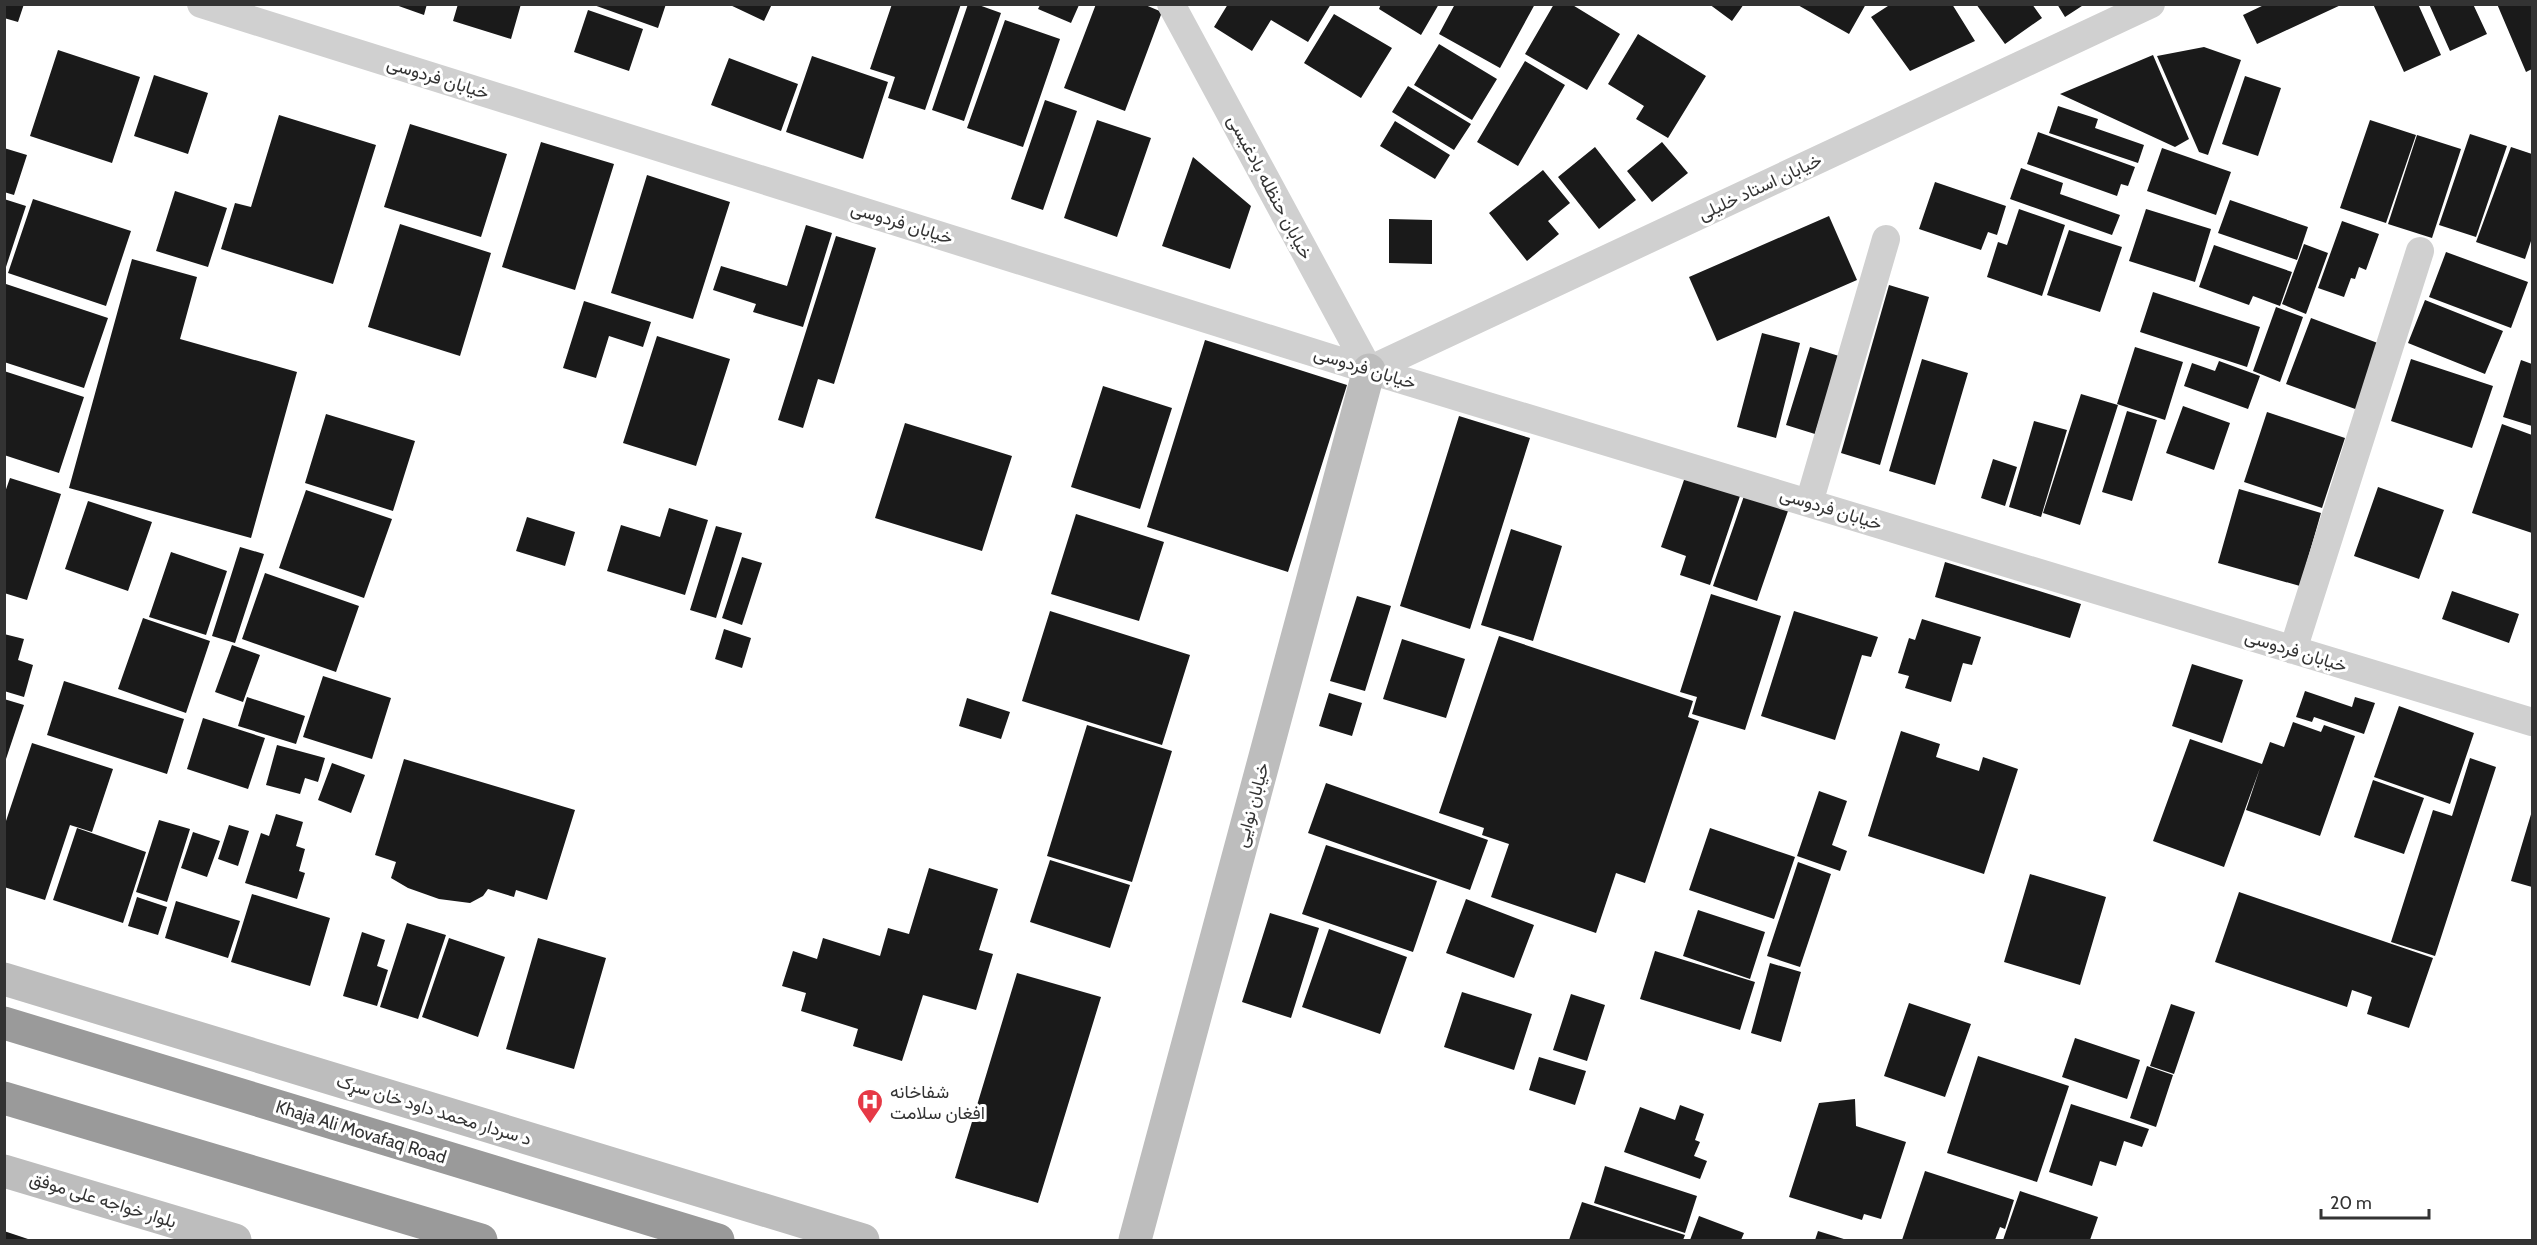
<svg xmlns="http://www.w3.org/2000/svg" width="2537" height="1245" font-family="Cabin,Vazirmatn,sans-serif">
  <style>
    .building { fill: #1a1a1a }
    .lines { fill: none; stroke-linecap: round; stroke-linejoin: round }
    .street { stroke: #d0d0d0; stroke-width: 28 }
    .secondary { stroke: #bdbdbd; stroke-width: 33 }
    .highway { stroke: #9a9a9a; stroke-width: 33 }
    .labels { text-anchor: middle; stroke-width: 6; stroke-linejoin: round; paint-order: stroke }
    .street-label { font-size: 18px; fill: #333; stroke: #fff }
    .poi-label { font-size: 18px; fill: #333; stroke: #fff; text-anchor: start }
  </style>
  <rect width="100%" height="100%" fill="#fff"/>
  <!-- building -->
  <path class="building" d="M4,4H24L18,22L4,18Z
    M393,4H427L424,15Z
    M458,4H521L511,39L453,21Z
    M591,4H666L658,28Z
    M728,4H772L764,21Z
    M892,4H961L925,110L888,98L895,77L870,69Z
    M968,4H976L1001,13L964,121L932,110Z
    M1096,4H1143L1162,12L1125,111L1064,88Z
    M1228,4H1331L1308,42L1271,20L1252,51L1214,27Z
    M1381,4H1439L1421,35L1379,9Z
    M1455,4H1535L1500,68L1439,34Z
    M1554,4H1571L1620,34L1587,90L1525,54Z
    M1709,4H1744L1732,21Z
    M1796,4H1866L1849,34Z
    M1891,4H1952L1975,41L1910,71L1871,17Z
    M1976,4H2032L2042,18L2005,44Z
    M2057,4H2085L2065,17Z
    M2266,4H2343L2257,44L2243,15Z
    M2373,4H2418L2441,55L2404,72Z
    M2429,4H2473L2487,34L2450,51Z
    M2497,4H2532V69L2526,72Z
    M1040,5H1079L1071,23L1038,9Z
    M588,10L643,29L629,71L574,52Z
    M1334,14L1392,48L1361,98L1304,63Z
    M1005,20L1060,39L1023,147L967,128Z
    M1638,34L1706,76L1668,138L1636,119L1644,106L1608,84Z
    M1439,44L1497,79L1472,120L1414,85Z
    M2204,47L2241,60L2208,155L2199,152L2157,56Z
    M58,50L140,77L112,163L30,136Z
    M2153,55L2189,139L2175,147L2060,94Z
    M812,56L888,82L863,159L786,132Z
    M729,58L798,84L781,131L711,105Z
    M1525,61L1565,85L1518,166L1477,142Z
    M154,75L208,93L188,154L134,136Z
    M2245,76L2281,88L2258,156L2222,144Z
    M1408,86L1471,124L1454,150L1392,112Z
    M1045,100L1077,111L1043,210L1011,199Z
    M2058,106L2098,119L2095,128L2144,145L2138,163L2049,133Z
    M279,115L376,145L333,284L221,249L235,203L251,207Z
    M1097,120L1151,138L1117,237L1064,218Z
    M2370,120L2416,135L2386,223L2340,208Z
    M1395,121L1450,155L1435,179L1380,146Z
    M410,124L507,154L481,237L384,207Z
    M2038,132L2135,167L2128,186L2121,184L2117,196L2027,164Z
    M2470,134L2507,146L2476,237L2439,225Z
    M2417,135L2461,149L2432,238L2388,224Z
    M541,142L614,164L575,290L502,267Z
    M1662,142L1688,173L1652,202L1627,171Z
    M1595,147L1636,200L1599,229L1558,177Z
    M2511,147L2532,154V238L2525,259L2476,242Z
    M4,148L27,155L14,195L4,192Z
    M2162,148L2231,172L2216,215L2147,191Z
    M1193,157L1251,206L1230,269L1162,246Z
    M2021,168L2063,183L2060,194L2120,215L2112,235L2010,199Z
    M1543,170L1570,203L1548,221L1559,234L1527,261L1489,213Z
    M647,175L730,202L693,319L611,293Z
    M1935,182L2006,206L1997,235L1988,232L1981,250L1919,229Z
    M175,191L227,208L208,267L156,251Z
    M4,199L26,206L5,270H4Z
    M33,199L131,231L106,306L8,273Z
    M2230,200L2308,227L2297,260L2218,233Z
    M2019,209L2065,225L2042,296L1987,277L1998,242L2007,245Z
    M2146,209L2211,229L2195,282L2129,261Z
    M1829,216L1857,280L1717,341L1689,277Z
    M1389,219L1432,220V264L1389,263Z
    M2342,221L2379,234L2366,270L2359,267L2355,279L2351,278L2344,297L2318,288Z
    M400,224L491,253L460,356L368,327Z
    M806,225L832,233L803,327L753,312L756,304L713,290L721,266L787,286Z
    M2069,230L2122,247L2100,312L2047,295Z
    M836,236L876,248L834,384L818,379L803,428L778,420Z
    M2304,244L2328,253L2306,314L2282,304Z
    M2214,245L2292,272L2280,306L2253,296L2249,305L2199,287Z
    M2446,252L2528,282L2511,328L2429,297Z
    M132,259L197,277L180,339L297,372L251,538L69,488Z
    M6,284L108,318L84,388L4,362Z
    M1889,285L1929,297L1880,465L1841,453Z
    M2153,292L2260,327L2247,367L2140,332Z
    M2425,300L2503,331L2485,374L2408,343Z
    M584,301L651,322L643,347L609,336L596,378L563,368Z
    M2276,307L2303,317L2280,382L2253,371Z
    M2311,318L2383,345L2358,410L2286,384Z
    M1762,333L1800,343L1776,438L1737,427Z
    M657,336L730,359L696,466L623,443Z
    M1205,340L1347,385L1288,572L1147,527Z
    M1810,347L1839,356L1815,434L1786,425Z
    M2135,347L2183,362L2165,420L2117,404Z
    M1922,359L1968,373L1935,485L1889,471Z
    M2411,359L2493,386L2472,448L2391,421Z
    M2521,360L2532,364V426L2503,417Z
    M2219,361L2260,376L2248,409L2184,386L2192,363L2215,371Z
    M4,371L84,397L59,473L4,455Z
    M1103,386L1172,408L1140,509L1071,487Z
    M2081,394L2118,405L2080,525L2043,513Z
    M2183,406L2230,423L2214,470L2166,453Z
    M2127,411L2157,420L2132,501L2102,492Z
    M2267,412L2345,438L2322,508L2244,482Z
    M326,414L415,441L393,511L305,483Z
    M1459,416L1530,438L1470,629L1400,606Z
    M2034,421L2067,430L2041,517L2009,507Z
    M905,423L1012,456L982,551L875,518Z
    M2502,424L2532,435V533L2472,513Z
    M1993,459L2017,467L2005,506L1981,498Z
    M1685,477L1740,496L1710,585L1680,575L1686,556L1661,547Z
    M10,478L61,494L27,600L4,593V495Z
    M2378,487L2444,510L2419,579L2354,556Z
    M2239,489L2321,513L2300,586L2218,563Z
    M306,490L392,519L364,598L279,568Z
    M1744,496L1788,511L1757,601L1713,586Z
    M88,501L152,522L128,591L65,569Z
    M669,508L708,520L685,595L607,571L621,525L660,537Z
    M1076,514L1164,542L1139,621L1051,594Z
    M527,517L575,532L565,566L516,551Z
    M716,526L742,533L716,618L690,610Z
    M1511,529L1562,546L1533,641L1481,625Z
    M240,547L264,554L235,643L212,636Z
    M171,552L227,571L206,635L149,617Z
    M742,557L762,563L742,625L722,618Z
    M1945,562L2081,604L2070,638L1935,597Z
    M265,573L359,606L336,672L242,639Z
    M2452,591L2519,614L2509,643L2442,619Z
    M1711,594L1781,616L1745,730L1692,714L1697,697L1680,692Z
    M1357,596L1391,606L1365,691L1330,681Z
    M1050,611L1190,655L1162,745L1022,701Z
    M1794,611L1878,637L1871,657L1862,655L1835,740L1761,716Z
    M143,618L210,641L186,713L118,689Z
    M1922,619L1981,637L1972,665L1963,663L1951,702L1905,688L1909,676L1898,673L1909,638L1915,640Z
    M724,629L751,638L742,668L715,659Z
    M4,634L24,639L18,660L33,665L24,697L4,691Z
    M1499,636L1693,701L1688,717L1699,721L1645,883L1616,873L1596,933L1491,897L1509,844L1482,835L1484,828L1439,813Z
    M1402,639L1465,659L1446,718L1383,699Z
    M232,645L260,655L243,702L215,692Z
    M2192,664L2243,680L2222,743L2172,726Z
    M323,676L391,698L372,759L303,737Z
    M64,681L184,719L167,774L47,735Z
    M2305,691L2352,707L2355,697L2375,703L2364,734L2314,717L2312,722L2296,717Z
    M1329,693L1362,703L1352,736L1319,726Z
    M247,697L305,716L296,744L238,726Z
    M967,698L1010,712L1001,739L959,726Z
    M4,699L24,705L5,762H4Z
    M2399,706L2474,733L2450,804L2374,777Z
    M203,718L265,738L248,789L187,769Z
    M2293,722L2321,732L2324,725L2355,736L2320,836L2246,810L2260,768L2224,867L2153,841L2190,739L2262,764L2270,742L2284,747Z
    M1087,725L1172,751L1132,882L1047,856Z
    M1901,731L1940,744L1936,757L1979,771L1983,757L2018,769L1984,874L1868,836Z
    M32,743L113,769L92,832L70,825L45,900L4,887V827Z
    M277,745L325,758L318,782L305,778L300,794L266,785Z
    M2470,758L2496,767L2435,956L2391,942L2433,810L2452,816Z
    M404,759L575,810L547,900L516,890L514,897L488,889L483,896L470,903L439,899L408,888L391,878L396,862L375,855Z
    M332,763L365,775L351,813L318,800Z
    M2373,780L2424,798L2404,854L2354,837Z
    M1326,783L1488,840L1470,890L1308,833Z
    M1819,791L1847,801L1832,845L1847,851L1840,871L1797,856Z
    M2532,811V887L2511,881Z
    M276,814L303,822L296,846L305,849L299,871L305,873L297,899L245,883L261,833L269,836Z
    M159,820L190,829L167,902L136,892Z
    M229,825L249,831L238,866L218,859Z
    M77,828L146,852L123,923L53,900Z
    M1710,828L1795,857L1774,919L1689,890Z
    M193,832L220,841L207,877L181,868Z
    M1326,845L1437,881L1413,952L1302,914Z
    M1050,860L1130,885L1110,948L1030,922Z
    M1798,862L1831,874L1800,967L1767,956Z
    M929,868L998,889L979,950L993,954L976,1010L923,995L902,1061L853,1046L858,1029L801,1011L806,993L782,986L793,951L817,959L823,938L880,956L888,928L909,934Z
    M2030,874L2106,897L2080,985L2004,962Z
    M2239,892L2433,958L2409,1028L2367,1014L2372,997L2352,990L2347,1007L2215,962Z
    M252,894L330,918L310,986L231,962Z
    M137,897L167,907L158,935L128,926Z
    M1466,899L1534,925L1514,978L1446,953Z
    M176,901L240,921L228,958L165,938Z
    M1698,910L1765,932L1750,979L1683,956Z
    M1270,913L1319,928L1291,1018L1242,1002Z
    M407,923L446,935L418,1019L380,1007Z
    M1329,929L1407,957L1380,1034L1302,1007Z
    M362,932L385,940L377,966L388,970L377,1006L343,996Z
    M449,938L505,957L478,1037L422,1017Z
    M538,938L606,958L574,1069L506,1049Z
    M1655,951L1755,982L1740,1030L1640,999Z
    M1770,963L1801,972L1781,1042L1751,1033Z
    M1017,973L1101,997L1038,1203L955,1178Z
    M1462,992L1532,1014L1514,1070L1444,1047Z
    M1571,994L1605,1005L1587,1061L1553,1050Z
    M1909,1003L1971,1024L1945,1097L1884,1076Z
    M2171,1004L2195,1012L2174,1074L2150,1066Z
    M2075,1038L2140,1060L2127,1099L2062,1077Z
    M1978,1056L2069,1086L2037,1182L1947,1153Z
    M1539,1057L1586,1071L1575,1105L1529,1090Z
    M2147,1066L2173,1075L2156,1127L2130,1118Z
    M1855,1099L1856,1126L1906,1142L1881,1219L1864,1214L1862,1220L1789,1197L1819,1103Z
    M2071,1104L2149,1129L2142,1147L2124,1141L2116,1166L2100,1161L2092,1186L2049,1172Z
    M1680,1105L1704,1114L1695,1140L1700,1142L1694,1156L1707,1161L1700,1179L1624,1152L1640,1107L1675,1120Z
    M1605,1166L1697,1196L1685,1233L1594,1203Z
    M1925,1171L2014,1200L2005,1229L2000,1227L1995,1240H1902Z
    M2020,1191L2098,1217L2090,1240H2003Z
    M1582,1202L1685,1235L1683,1240H1569Z
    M1699,1216L1744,1233L1741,1240H1690Z
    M4,1231L31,1240H4Z
    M1818,1231L1847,1240H1815Z"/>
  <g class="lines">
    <!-- street -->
    <path class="street" d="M201,4L1369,370L2532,722
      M1171,4L1369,370L2151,4
      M1809,503L1886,239
      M2293,650L2420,251"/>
    <!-- secondary -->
    <path class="secondary" d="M4,979L863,1240
      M4,1171L235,1240
      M1135,1240L1369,370"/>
    <!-- highway -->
    <path class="highway" d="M4,1023L718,1240
      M4,1098L481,1240"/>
  </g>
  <!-- icons -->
  <defs>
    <symbol id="hospital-pin" viewBox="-11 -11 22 30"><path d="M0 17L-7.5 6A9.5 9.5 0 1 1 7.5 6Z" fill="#e63946" stroke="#fff"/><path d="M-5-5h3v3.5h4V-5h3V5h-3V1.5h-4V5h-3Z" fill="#fff"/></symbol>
  </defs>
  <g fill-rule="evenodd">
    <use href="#hospital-pin" x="855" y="1087" width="30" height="40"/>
  </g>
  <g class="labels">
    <!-- street labels -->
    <g class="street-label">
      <text transform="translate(438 78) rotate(17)" y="6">خیابان فردوسی</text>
      <text transform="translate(1270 187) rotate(62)" y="6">خیابان حنظله بادغیسی</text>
      <text transform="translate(1760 187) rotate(-25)" y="6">خیابان استاد خلیلی</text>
      <text transform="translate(902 223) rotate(17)" y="6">خیابان فردوسی</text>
      <text transform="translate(1365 368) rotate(17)" y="6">خیابان فردوسی</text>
      <text transform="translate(1831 509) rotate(17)" y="6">خیابان فردوسی</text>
      <text transform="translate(2296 651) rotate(17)" y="6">خیابان فردوسی</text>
      <text transform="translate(1252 805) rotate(-75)" y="6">خیابان نوایی</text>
      <text transform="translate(434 1110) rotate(17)" y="6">د سردار محمد داود خان سړک</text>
      <text transform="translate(361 1132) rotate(17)" y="6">Khaja Ali Movafaq Road</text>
      <text transform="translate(103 1200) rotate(17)" y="6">بلوار خواجه علی موفق</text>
    </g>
    <!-- poi labels -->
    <g class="poi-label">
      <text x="890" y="1098">شفاخانه<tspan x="890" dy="21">افغان سلامت</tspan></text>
    </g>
  </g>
  <!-- border -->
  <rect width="2537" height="1245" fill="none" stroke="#333333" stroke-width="12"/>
  <!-- scale -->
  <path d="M2321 1209v9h108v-9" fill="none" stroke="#333333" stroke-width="3"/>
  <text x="2330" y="1209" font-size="18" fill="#333333" stroke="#ffffff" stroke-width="4.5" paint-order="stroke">20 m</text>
</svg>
